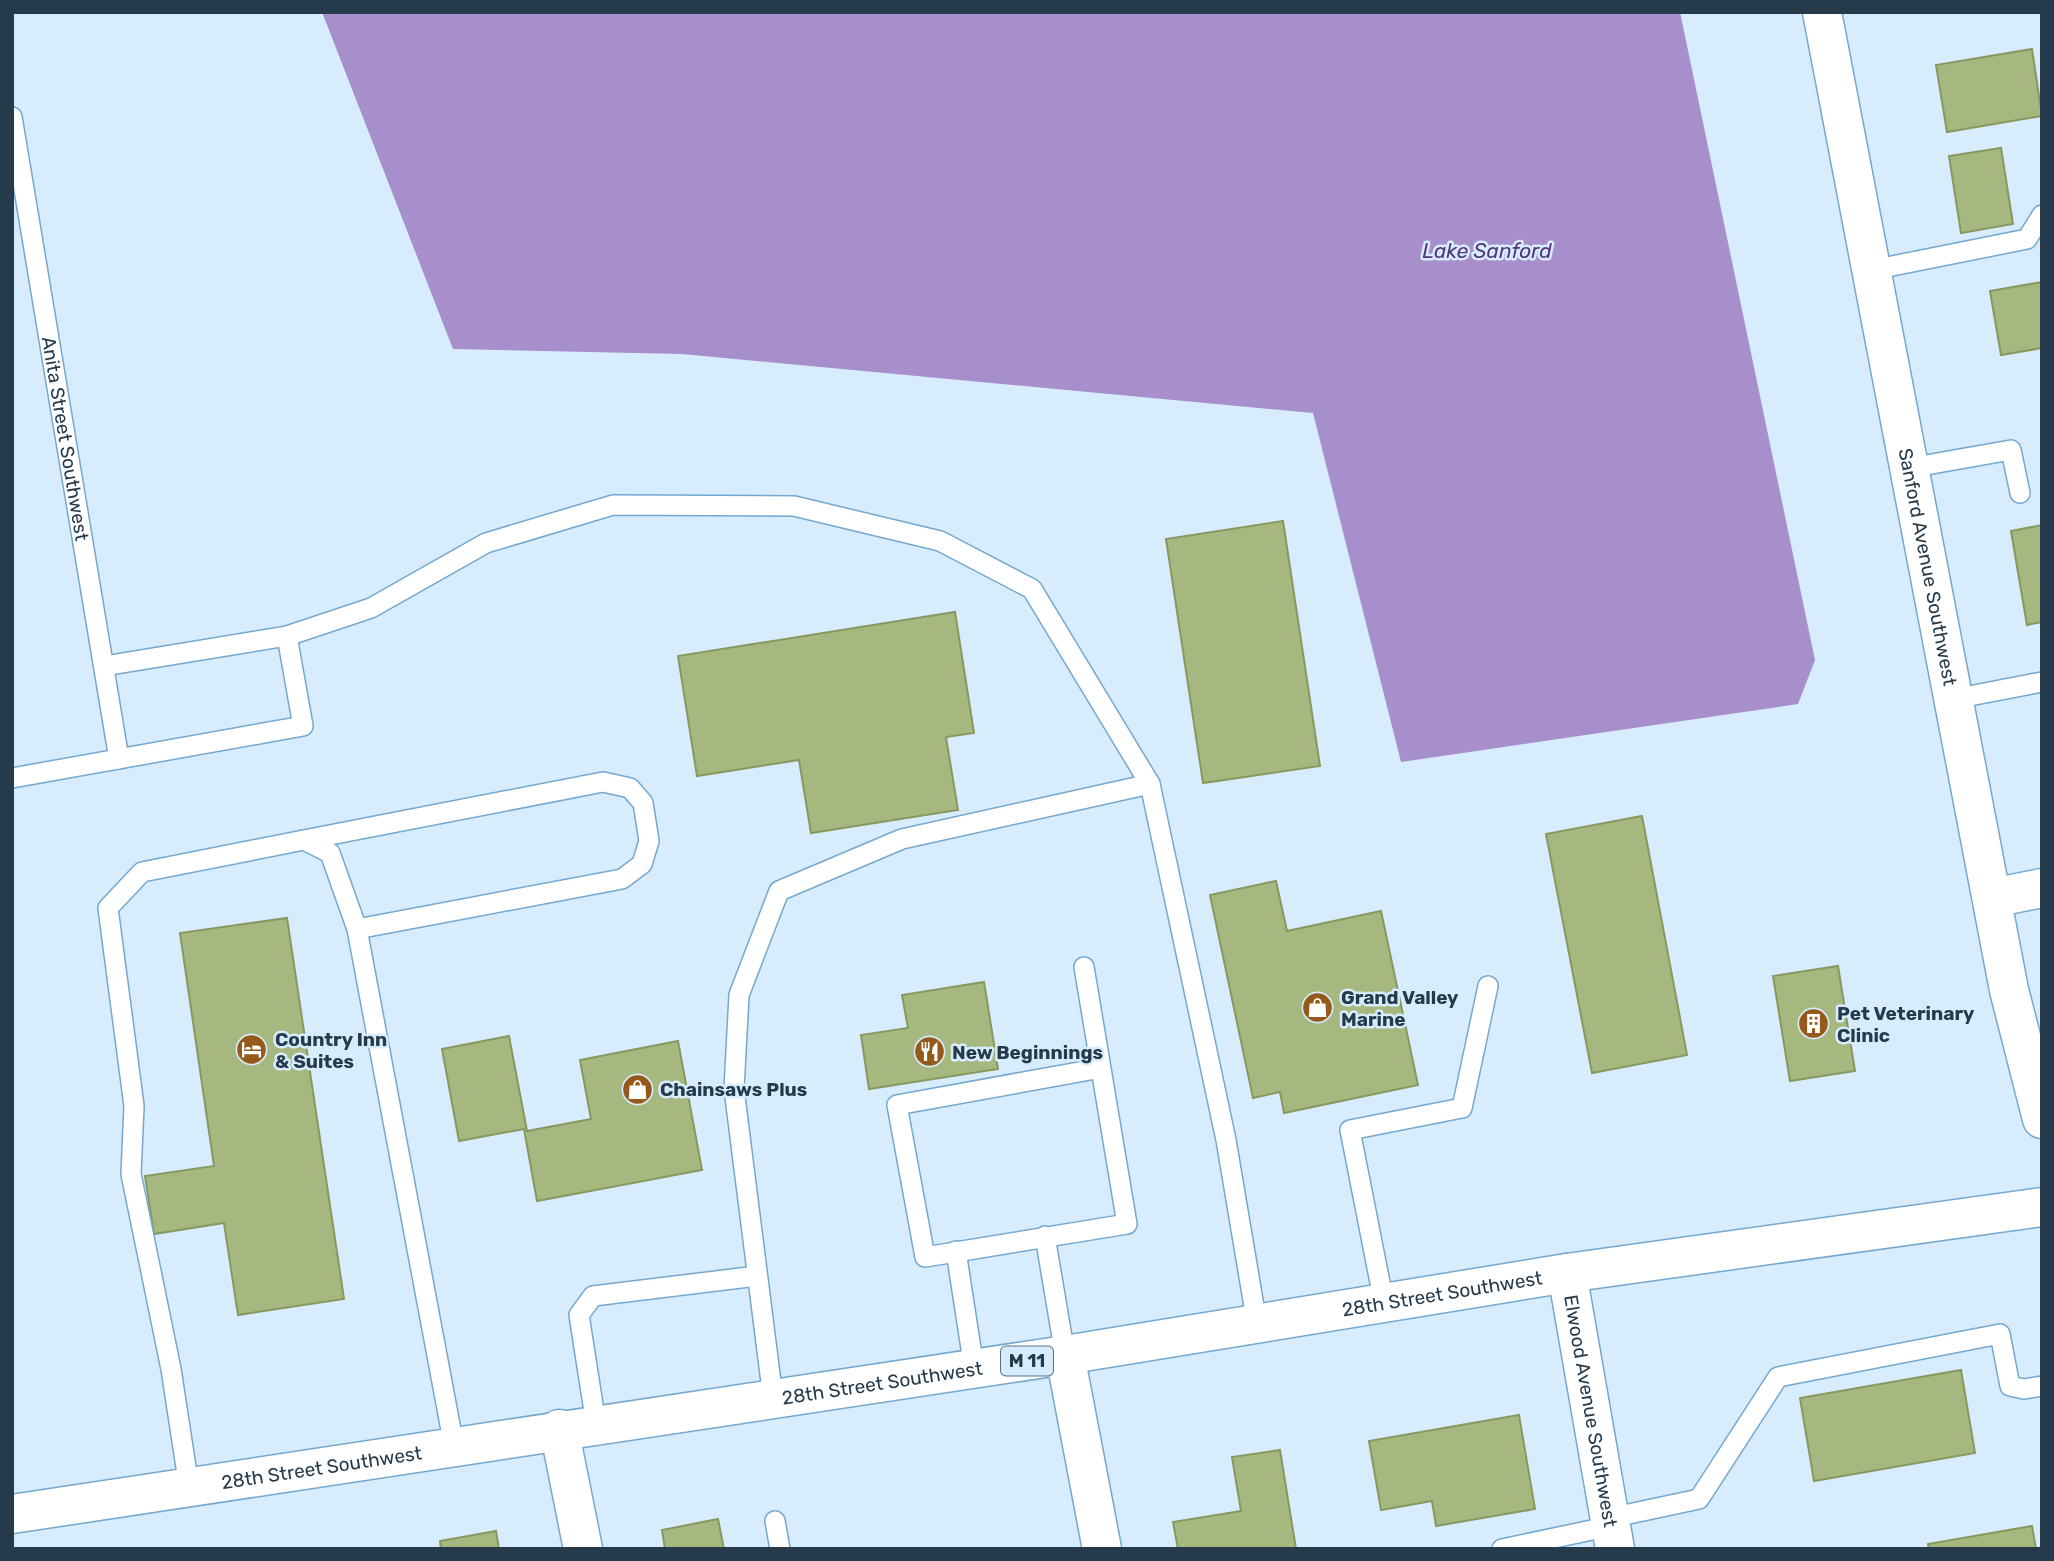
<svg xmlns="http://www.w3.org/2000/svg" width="2054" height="1561" font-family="Rubik,sans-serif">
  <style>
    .water { fill: #a78fcc }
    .building { fill: #a6b87f; stroke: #889860; stroke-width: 2 }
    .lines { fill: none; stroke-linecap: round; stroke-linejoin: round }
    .service-casing { stroke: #74a8d0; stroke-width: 22 }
    .minor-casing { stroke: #74a8d0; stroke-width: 41 }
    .primary-casing { stroke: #74a8d0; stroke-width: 41 }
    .service { stroke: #fff; stroke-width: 19 }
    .minor { stroke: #fff; stroke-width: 38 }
    .primary { stroke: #fff; stroke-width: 38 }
    .labels { text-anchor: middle; stroke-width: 5; stroke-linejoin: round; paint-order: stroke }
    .shield { fill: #d7ecfd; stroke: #5a7080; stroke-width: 2 }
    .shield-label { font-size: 18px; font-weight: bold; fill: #253b4b }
    .street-label { font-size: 19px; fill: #253b4b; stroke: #d7ecfd }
    .poi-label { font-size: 19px; font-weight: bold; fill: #253b4b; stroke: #d7ecfd; text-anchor: start }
    .water-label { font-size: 21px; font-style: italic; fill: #56357e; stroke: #d7ecfd }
  </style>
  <rect width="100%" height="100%" fill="#d7ecfd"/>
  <!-- water -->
  <path class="water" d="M322,12H1680L1815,660L1798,704L1401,762L1313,413L682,354L453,349Z"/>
  <!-- building -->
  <path class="building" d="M2032,49L2042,116L1947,132L1936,65Z
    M2001,148L2013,224L1961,233L1949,156Z
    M2042,282V348L2001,355L1990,291Z
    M1283,521L1320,766L1203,783L1166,539Z
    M2042,525V622L2027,625L2011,531Z
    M955,612L974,733L946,737L958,810L811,833L799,760L697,776L678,656Z
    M1642,816L1687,1055L1592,1073L1546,834Z
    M1276,881L1287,931L1381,911L1418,1085L1284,1113L1280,1092L1253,1098L1210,895Z
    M287,918L344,1299L238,1315L224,1223L154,1234L145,1176L214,1166L180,933Z
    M1838,966L1855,1071L1790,1081L1773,976Z
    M984,982L998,1069L869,1089L861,1035L908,1028L902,995Z
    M509,1036L527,1131L591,1119L580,1060L678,1041L702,1170L537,1201L524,1129L459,1141L442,1049Z
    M1961,1370L1975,1453L1814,1481L1800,1398Z
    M1519,1415L1535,1509L1436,1526L1432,1501L1381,1510L1369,1441Z
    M1280,1450L1296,1549H1178L1173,1522L1241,1511L1232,1457Z
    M718,1519L724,1549H665L662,1530Z
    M2032,1526L2036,1549H1929L1928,1544Z
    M496,1531L499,1549H441L440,1541Z"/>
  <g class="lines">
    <defs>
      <g id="service">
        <path id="s1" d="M12,117L119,759"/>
        <path d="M1872,270L2027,239L2042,215"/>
        <path d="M1909,468L2011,450L2020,493"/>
        <path d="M287,636L371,608L486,543L613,505L794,506L940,541L1032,589L1150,784L1226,1140L1257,1324"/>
        <path d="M1954,699L2042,682"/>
        <path d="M12,778L303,726L287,636L104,666"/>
        <path d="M304,840L603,782L630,788L643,803L649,841L642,864L622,879L357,929"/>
        <path d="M1084,967L1127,1224L925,1257L897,1105L1101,1068"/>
        <path d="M1045,1236L1065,1355"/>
        <path d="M956,1251L974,1368"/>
        <path d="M1384,1303L1350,1130L1462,1108L1488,986"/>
        <path d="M773,1398L734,1089L739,995L779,891L902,839L1150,784"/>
        <path d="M596,1424L579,1315L593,1296L757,1276"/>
        <path d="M189,1487L171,1369L131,1174L134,1106L108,908L142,872L304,840L330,853L357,929L454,1446"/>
        <path d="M1610,1518L1699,1499L1778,1377L2000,1334L2010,1386L2024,1389L2042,1386"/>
        <path d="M775,1521L780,1549"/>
        <path d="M1502,1549L1611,1526"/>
      </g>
      <g id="minor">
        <path id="s2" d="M1822,12L2009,990L2042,1119"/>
        <path d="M1992,898L2042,888"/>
        <path id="s3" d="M1567,1273L1615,1549"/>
        <path d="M1065,1355L1102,1549"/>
        <path d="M559,1429L583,1549"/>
      </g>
      <g id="primary">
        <path id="s4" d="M12,1514L1065,1355L1567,1273L2042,1207"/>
      </g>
    </defs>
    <!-- service casing -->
    <use href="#service" class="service-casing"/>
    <!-- minor casing -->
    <use href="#minor" class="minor-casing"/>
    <!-- primary casing -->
    <use href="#primary" class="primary-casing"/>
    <!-- service -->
    <use href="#service" class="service"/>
    <!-- minor -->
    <use href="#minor" class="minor"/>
    <!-- primary -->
    <use href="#primary" class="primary"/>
  </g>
  <!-- icons -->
  <defs>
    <symbol id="shop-disc" viewBox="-11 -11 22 22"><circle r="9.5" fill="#955919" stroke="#d7ecfd"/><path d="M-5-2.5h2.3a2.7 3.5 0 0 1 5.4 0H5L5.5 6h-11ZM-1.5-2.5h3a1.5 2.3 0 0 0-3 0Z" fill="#fff"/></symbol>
    <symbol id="building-disc" viewBox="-11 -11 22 22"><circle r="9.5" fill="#955919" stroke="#d7ecfd"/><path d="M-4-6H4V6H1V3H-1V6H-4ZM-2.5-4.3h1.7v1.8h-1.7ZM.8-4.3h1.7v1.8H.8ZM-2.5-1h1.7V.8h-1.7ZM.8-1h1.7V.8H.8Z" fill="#fff"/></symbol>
    <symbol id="hotel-disc" viewBox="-11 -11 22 22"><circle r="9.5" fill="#955919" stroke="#d7ecfd"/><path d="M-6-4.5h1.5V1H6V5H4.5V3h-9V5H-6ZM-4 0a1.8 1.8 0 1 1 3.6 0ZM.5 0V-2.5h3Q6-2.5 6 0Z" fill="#fff"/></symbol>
    <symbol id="restaurant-disc" viewBox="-11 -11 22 22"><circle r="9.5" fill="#955919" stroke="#d7ecfd"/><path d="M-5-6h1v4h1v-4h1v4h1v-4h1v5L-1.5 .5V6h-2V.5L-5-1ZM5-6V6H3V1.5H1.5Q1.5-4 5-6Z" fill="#fff"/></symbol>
  </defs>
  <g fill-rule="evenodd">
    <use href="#shop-disc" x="1300" y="990" width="35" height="35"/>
    <use href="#building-disc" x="1796" y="1006" width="35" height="35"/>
    <use href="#hotel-disc" x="234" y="1032" width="35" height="35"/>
    <use href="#restaurant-disc" x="912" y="1034" width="35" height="35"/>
    <use href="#shop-disc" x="620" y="1072" width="35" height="35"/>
  </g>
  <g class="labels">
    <!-- shield labels -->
    <rect class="shield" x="1001" y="1346.5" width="52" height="29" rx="5"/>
    <g class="shield-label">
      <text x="1027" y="1367">M 11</text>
    </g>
    <!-- street labels -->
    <g class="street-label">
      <text dy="7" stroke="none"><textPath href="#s1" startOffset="326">Anita Street Southwest</textPath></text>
      <text dy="7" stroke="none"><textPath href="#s2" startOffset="565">Sanford Avenue Southwest</textPath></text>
      <text dy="7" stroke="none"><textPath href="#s4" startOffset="1447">28th Street Southwest</textPath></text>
      <text dy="7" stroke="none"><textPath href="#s4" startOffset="880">28th Street Southwest</textPath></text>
      <text dy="7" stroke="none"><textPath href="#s3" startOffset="140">Elwood Avenue Southwest</textPath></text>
      <text dy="7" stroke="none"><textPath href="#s4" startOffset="313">28th Street Southwest</textPath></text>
    </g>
    <!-- poi labels -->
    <g class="poi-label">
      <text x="1341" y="1004">Grand Valley<tspan x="1341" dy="22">Marine</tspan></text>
      <text x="1837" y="1020">Pet Veterinary<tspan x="1837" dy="22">Clinic</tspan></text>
      <text x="275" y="1046">Country Inn<tspan x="275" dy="22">&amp; Suites</tspan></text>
      <text x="952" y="1059">New Beginnings</text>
      <text x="660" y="1096">Chainsaws Plus</text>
    </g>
    <!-- water labels -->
    <g class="water-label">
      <text x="1487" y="258">Lake Sanford</text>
    </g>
  </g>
  <!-- border -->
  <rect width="2054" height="1561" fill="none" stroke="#253b4b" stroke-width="28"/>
</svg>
